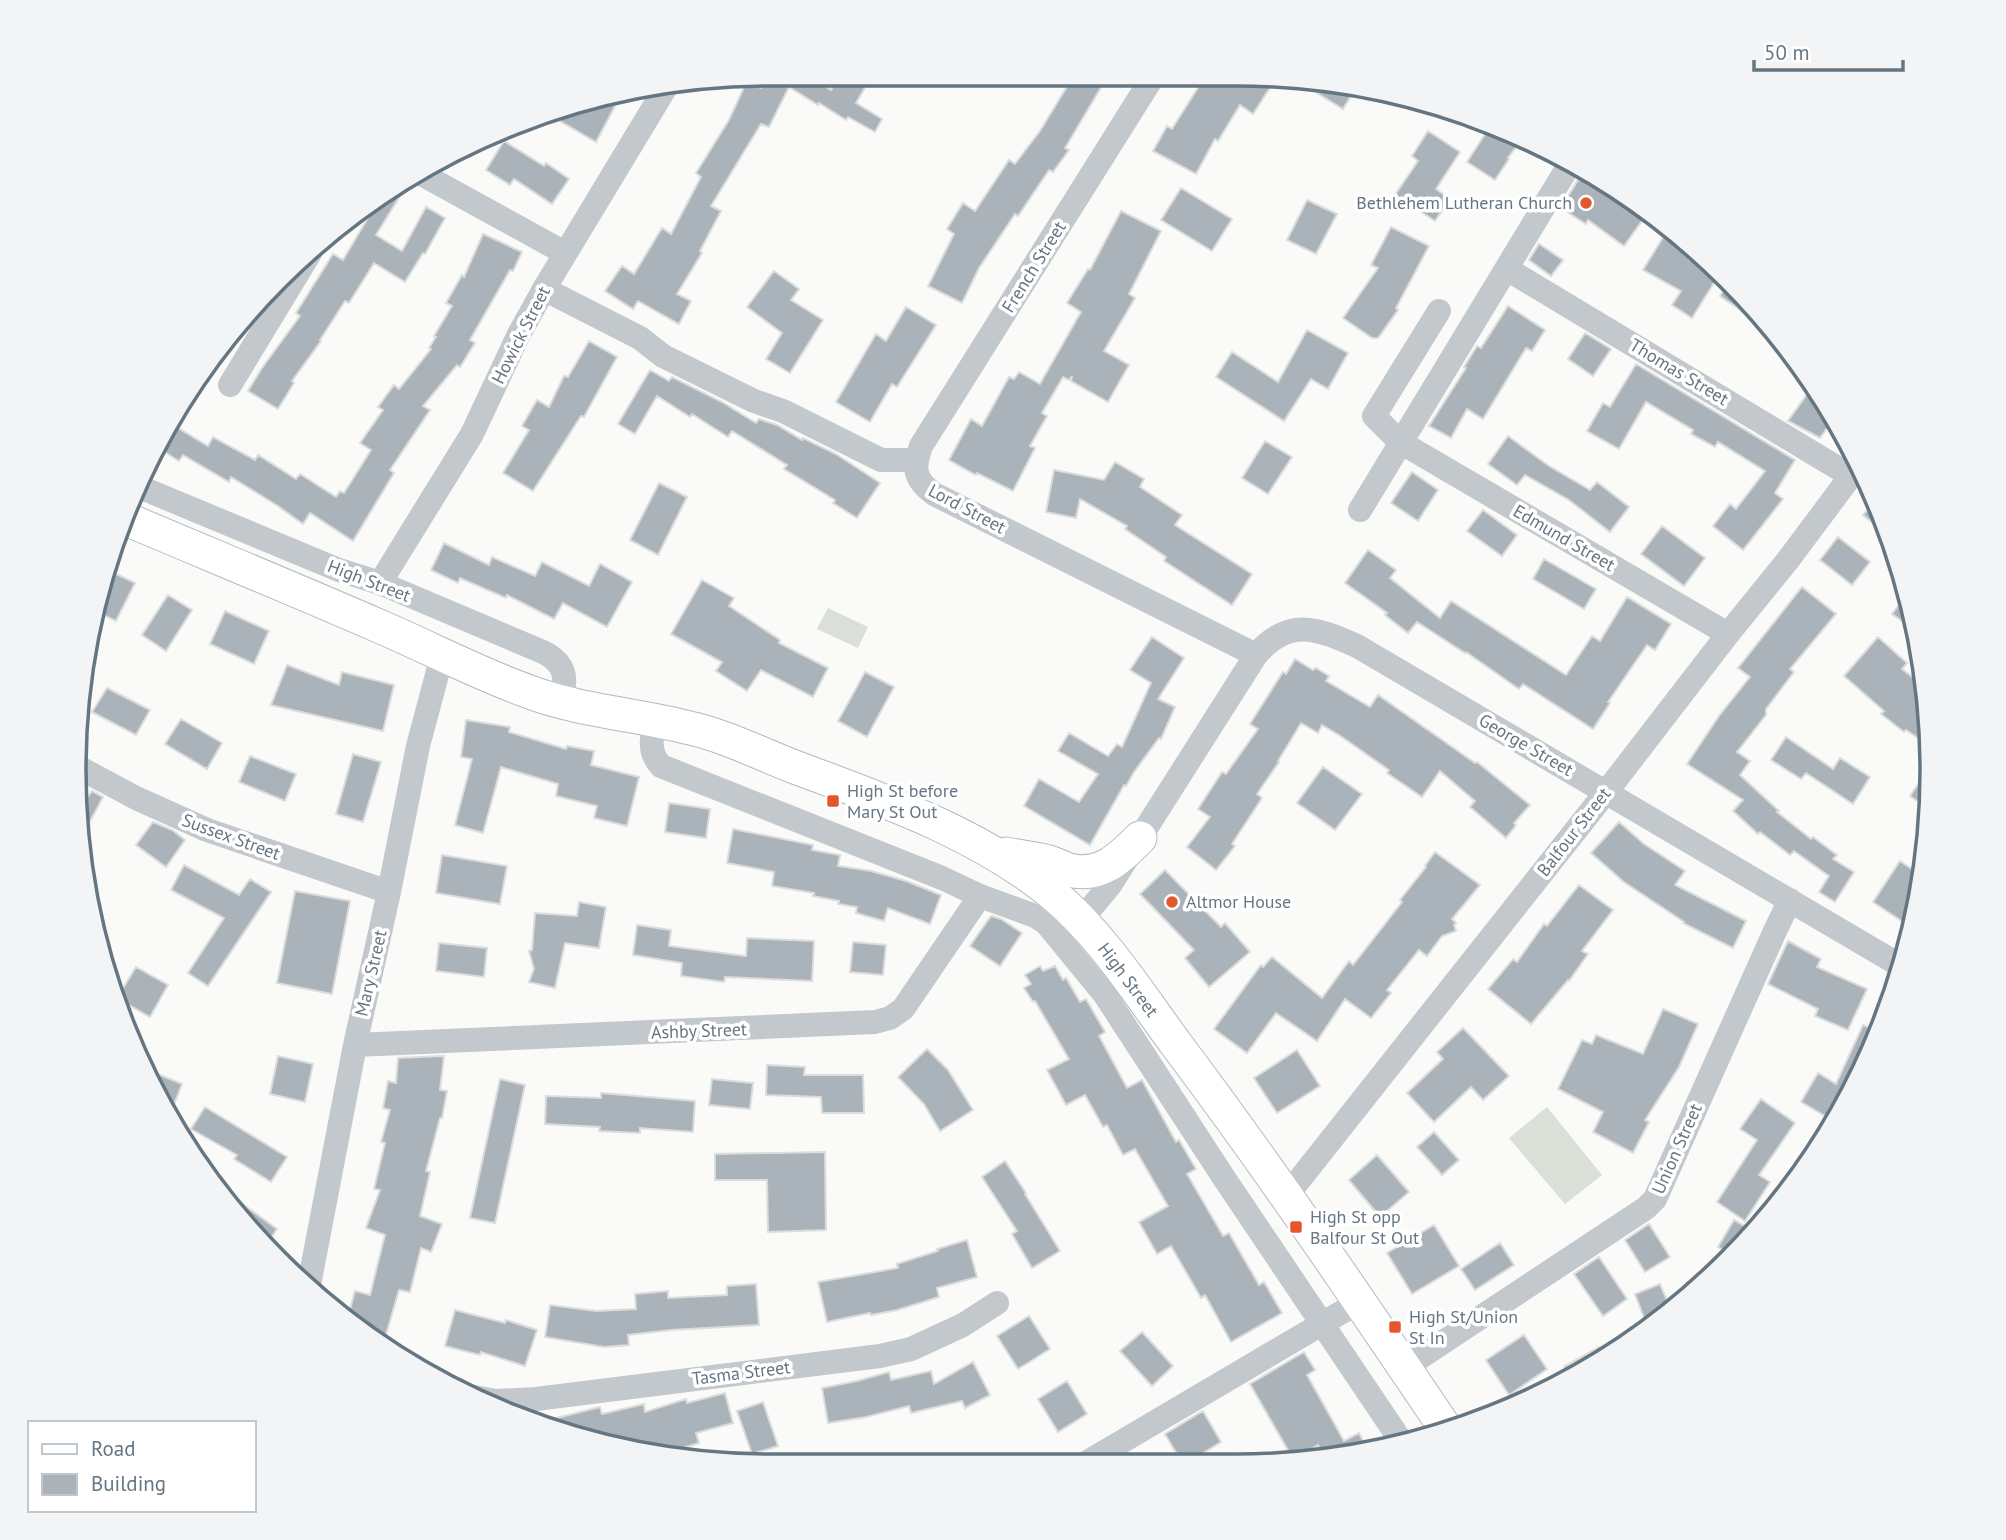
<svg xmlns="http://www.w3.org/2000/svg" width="2006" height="1540" font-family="'PT Sans',sans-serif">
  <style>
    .green { fill: #dadfd7 }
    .building { fill: #aab3b9; stroke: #dcdcda; stroke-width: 2 }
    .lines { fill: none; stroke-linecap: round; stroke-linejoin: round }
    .secondary-casing { stroke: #b3babf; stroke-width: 35 }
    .street { stroke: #c3c8cc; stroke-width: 24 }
    .secondary { stroke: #fff; stroke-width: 33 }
    .poi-dot { fill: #e4572e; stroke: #fff; stroke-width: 2.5 }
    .labels { text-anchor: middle; stroke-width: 7; stroke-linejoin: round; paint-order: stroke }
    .poi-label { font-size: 18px; fill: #657683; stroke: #fff; text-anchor: start }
    .street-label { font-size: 18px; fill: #657683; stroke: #fff }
    .rim { fill: none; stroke: #657683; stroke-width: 3.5 }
  </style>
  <rect width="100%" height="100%" fill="#fafaf8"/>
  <!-- green -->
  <path class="green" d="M828,608L868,627L858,648L817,629Z
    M1547,1107L1602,1175L1565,1204L1509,1138Z
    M1599,1346L1606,1358L1569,1378L1563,1366Z"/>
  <!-- building -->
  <path class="building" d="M768,74H806L831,90L840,74H873L856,103L882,119L875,132L848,117L846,120L819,103L818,105L789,87L769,127L761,124L711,206L721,211L700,251L702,253L677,294L691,301L679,324L638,301L633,309L605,291L622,266L634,274L662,228L671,234L701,177L696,173L729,120L747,81L761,88Z
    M1049,74H1109L1065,148L1069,150L1053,172L1049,170L1018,216L1015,214L979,268L962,303L928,286L954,234L947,229L963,203L975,211L1009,160L1015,164L1040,131L1068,85Z
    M1206,75H1278L1253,114L1240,105L1218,141L1215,139L1196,174L1153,151L1167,126L1172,129Z
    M1290,76L1335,84L1356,87L1343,109Z
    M622,93L596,142L560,121L568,106L589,97Z
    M1491,125L1523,137L1508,158L1509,159L1495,180L1467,162Z
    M1428,131L1460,152L1436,189L1450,199L1435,221L1395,195L1418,161L1412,156Z
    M504,141L544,166L546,163L569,179L552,204L514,179L510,185L486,170Z
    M1584,170L1649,211L1624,246L1588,220L1586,224L1561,208Z
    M404,180L408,183L376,235L402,251L426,207L445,218L425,254L423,253L405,282L374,263L349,303L345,301L320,340L321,341L292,381L294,383L278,409L248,391L262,368L300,316L296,313L333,254L343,260L372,211L367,208Z
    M1181,188L1232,219L1212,251L1161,220Z
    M1307,200L1337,214L1316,254L1287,240Z
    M1121,211L1161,231L1129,294L1135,298L1104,351L1129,365L1108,402L1071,381L1072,376L1069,380L1063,377L1042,413L1047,416L1030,446L1035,448L1013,491L977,473L976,475L949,460L971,419L982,426L1009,377L1014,379L1019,372L1040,384L1081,312L1067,303L1088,269L1090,270Z
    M1670,226L1695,249L1689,259L1717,278L1692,318L1672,305L1681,291L1643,270Z
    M1391,227L1429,246L1396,308L1398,310L1378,338H1372L1343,318L1378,268L1371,265Z
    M483,234L522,252L513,271L510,270L470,340L475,343L460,367L457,365L423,406L430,410L390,470L394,473L353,541L310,513L303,524L278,506L231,477L229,482L183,455L179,461L155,446L168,422L208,446L213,437L255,460L258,455L296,479L300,474L336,497L340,491L344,493L371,450L360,443L383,410L378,407L394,385L399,389L431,349L429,348L436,337L434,336L452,306L446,303L462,275L464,277Z
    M1539,244L1563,260L1551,276L1529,260Z
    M774,271L799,289L791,300L823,320L790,373L766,359L782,333L747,307Z
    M1731,280L1764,321L1761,324L1720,296Z
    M1508,306L1545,330L1532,351L1526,348L1483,419L1467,409L1451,438L1429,426L1466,368L1464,367L1477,346L1481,348Z
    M906,307L936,325L897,387L892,384L870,422L836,402L876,334L886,341Z
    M1307,330L1348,353L1328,389L1311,379L1284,421L1216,377L1232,352L1278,382Z
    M1585,333L1611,349L1593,376L1568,359Z
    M589,341L617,357L584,417L581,416L533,491L503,473L529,430L522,426L537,400L549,407L564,376L568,377Z
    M1636,364L1795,460L1775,493L1783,499L1743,550L1713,526L1730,504L1736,509L1765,471L1718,442L1715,447L1691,434L1693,430L1646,402L1619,449L1587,431L1603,403L1610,407Z
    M650,370L669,381L672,377L722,402L756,423L759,419L777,425L802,440L803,438L836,454L880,483L857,518L833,503L835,500L784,469L787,465L732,431L728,437L692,414L690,417L657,396L635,434L618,424Z
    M1810,390L1824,399L1834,418L1820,438L1788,421Z
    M1508,436L1549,466L1590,490L1597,482L1629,507L1610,532L1569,500L1525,475L1517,485L1488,464Z
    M1265,441L1292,457L1268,494L1242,478Z
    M1115,462L1144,479L1140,487L1182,515L1175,525L1252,574L1232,605L1164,561L1166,557L1125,529L1127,526L1080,499L1076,518L1046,512L1054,470L1104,480Z
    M1412,472L1438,490L1418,521L1391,503Z
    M659,483L687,497L658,555L630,540Z
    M1877,498L1879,503L1889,536L1863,515Z
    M1483,510L1517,535L1502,556L1467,531Z
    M1662,526L1705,558L1684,586L1641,554Z
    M1838,537L1870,562L1852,585L1820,560Z
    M444,543L489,565L492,557L535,576L542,562L589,586L600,564L632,582L607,627L563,603L554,619L507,595L506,598L460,578L458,583L431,570Z
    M1368,550L1396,570L1390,578L1440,618L1451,601L1566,675L1592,636L1600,641L1627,597L1671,624L1655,650L1647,645L1608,702L1610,703L1593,729L1523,684L1519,689L1466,652L1465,653L1417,622L1408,633L1385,615L1387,613L1345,583Z
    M1544,559L1596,589L1584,609L1533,579Z
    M108,570L135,583L116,621L95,611Z
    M702,580L734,598L729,606L780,640L779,643L828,668L813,697L761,670L747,691L716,671L722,662L671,634Z
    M1802,587L1836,614L1790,669L1794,672L1766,709V715L1737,752L1750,761L1740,775L1779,811L1777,812L1811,839L1813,837L1837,855L1833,859L1854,872L1835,902L1819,892L1829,876L1794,851L1790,855L1760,832L1758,834L1733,811L1743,800L1687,764L1719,716L1750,677L1738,668Z
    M1907,594L1912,612L1919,633L1892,614Z
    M168,595L192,610L166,651L142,635Z
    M225,611L269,631L254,664L210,644Z
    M1152,637L1184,658L1158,699L1175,707L1161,739L1159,738L1134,772L1126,786L1124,785L1090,845L1024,806L1039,779L1079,802L1098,774L1058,751L1069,733L1108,756L1117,744L1122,747L1151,683L1130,670Z
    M1878,637L1907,663L1902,669L1924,686L1930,746L1906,730L1904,732L1881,714L1884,711L1844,676Z
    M1295,659L1313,670L1316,668L1329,676L1326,681L1370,707L1378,695L1475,763L1477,762L1530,805L1514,823L1516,825L1506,838L1470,807L1475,801L1440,771L1422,797L1387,773L1389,770L1342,737L1322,725L1318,733L1301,723L1278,761L1279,762L1257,794L1262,798L1232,844L1235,846L1216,870L1187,847L1210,817L1198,809L1222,772L1226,774L1258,729L1250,724L1283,672L1286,674Z
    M287,665L339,685L342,672L394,685L383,731L271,705Z
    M865,672L894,687L867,737L838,721Z
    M107,688L150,710L136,735L92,712Z
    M181,719L222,743L207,769L165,744Z
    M466,720L510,727L509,732L566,749L567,746L594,751L591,765L639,777L627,826L594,818L597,806L556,796L558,784L501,767L483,833L455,825L472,759L461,757Z
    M1786,737L1833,769L1840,758L1870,777L1853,804L1806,773L1801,779L1771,760Z
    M353,754L381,762L363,822L336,814Z
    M250,756L296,774L285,801L239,782Z
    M1932,764V770L1929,809L1910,796Z
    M1323,767L1362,794L1335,830L1297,803Z
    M92,791L103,797L80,840L75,815Z
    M669,803L710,809L706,838L665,832Z
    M153,822L172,830L185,840L166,867L136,845Z
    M1619,822L1644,844L1685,871L1675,885L1746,921L1733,948L1683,923L1684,922L1624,882L1591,853Z
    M733,829L813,845L812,850L840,855L838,866L871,871L906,881L941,895L930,924L888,908L884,921L856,913L857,907L838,904L839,901L813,896L814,893L772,886L774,872L727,863Z
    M1435,852L1480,885L1452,919L1456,923L1454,925L1456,931L1442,936L1427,956L1419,950L1387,990L1391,993L1371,1018L1345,999L1317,1041L1276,1013L1247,1053L1214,1029L1261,965L1263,967L1272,957L1322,998L1349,961L1353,965L1402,902L1400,900L1426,867L1425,866Z
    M442,855L507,866L500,904L436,893Z
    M1900,861L1922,876L1919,905L1912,928L1873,902Z
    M184,865L239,895L250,879L271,892L208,986L188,973L224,918L171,890Z
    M1165,870L1221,927L1225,923L1250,952L1209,987L1185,958L1194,950L1140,894Z
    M1579,885L1613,910L1582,951L1588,954L1569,981L1568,980L1531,1024L1488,989L1513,959L1517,962L1544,924L1547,926Z
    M295,891L350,901L332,994L277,983Z
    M579,902L606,907L599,948L565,943L555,988L529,982L534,969L529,951L532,950L535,913L577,916Z
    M991,916L1001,919L1022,933L1000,966L970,946Z
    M637,925L671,930L669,946L746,956L747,938L814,941L812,981L725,977L724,982L681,976L682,963L633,955Z
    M1788,941L1821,959L1817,967L1867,989L1848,1030L1815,1016L1818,1009L1768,984Z
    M853,942L886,945L883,975L850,972Z
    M439,943L487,948L484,977L436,971Z
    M1040,966L1043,971L1055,966L1063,980L1066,978L1080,1002L1086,999L1105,1032L1099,1036L1127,1088L1142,1080L1176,1142L1179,1140L1196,1169L1187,1174L1223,1236L1229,1233L1259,1285L1264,1282L1282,1313L1231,1342L1205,1295L1201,1298L1171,1246L1157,1254L1139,1222L1168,1206L1135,1149L1123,1155L1107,1125L1103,1127L1085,1095L1066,1105L1047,1070L1069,1059L1035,1001L1033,1002L1024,988L1031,984L1025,975Z
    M136,967L168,985L150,1017L117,998Z
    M1663,1009L1698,1024L1679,1067L1645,1120L1649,1122L1633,1153L1593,1132L1603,1112L1558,1089L1582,1040L1592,1044L1596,1035L1643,1054Z
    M1863,1025L1881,1033L1834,1121L1801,1102L1818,1073L1836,1084Z
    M1463,1028L1509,1076L1483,1100L1471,1087L1434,1122L1407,1093L1443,1059L1437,1052Z
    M927,1049L948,1070L973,1110L940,1131L924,1104L898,1077Z
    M1297,1050L1320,1086L1277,1113L1254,1078Z
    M278,1056L313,1064L305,1102L270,1094Z
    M444,1056L440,1090L447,1091L442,1118H440L426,1171L430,1172L420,1216L442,1224L431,1252L421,1248L410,1292L399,1290L385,1338L366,1333L347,1320L355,1291L370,1295L385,1235L366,1228L380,1190L374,1189L385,1143L381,1142L390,1110L383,1108L388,1081L396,1083L398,1058Z
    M767,1065L805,1067L804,1075H863L864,1113H822L821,1097L766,1095Z
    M148,1070L182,1084L170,1115Z
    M500,1079L525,1085L495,1223L470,1218Z
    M712,1079L753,1083L750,1109L709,1105Z
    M601,1093L695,1101L693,1132L640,1128V1133L599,1131L600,1127L545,1124L546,1096L601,1098Z
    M1761,1099L1795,1123L1759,1175L1770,1182L1745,1221L1717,1202L1757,1140L1740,1129Z
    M205,1107L287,1157L271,1182L234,1159L237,1155L191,1129Z
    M1434,1132L1459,1160L1442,1175L1417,1147Z
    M825,1152L826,1230L768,1232L767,1180H715V1154Z
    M1377,1155L1409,1192L1380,1217L1349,1180Z
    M1005,1161L1026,1193L1025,1194L1060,1251L1032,1268L1012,1234L1017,1231L982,1177Z
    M237,1200L277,1229L267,1244L233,1205Z
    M1734,1220L1754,1231L1734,1256L1718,1247Z
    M1649,1224L1670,1257L1645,1272L1625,1240Z
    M1434,1225L1459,1266L1412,1294L1387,1253Z
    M967,1240L977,1277L937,1288L939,1297L897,1310L871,1315L870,1313L827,1322L818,1282L898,1268L897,1264L938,1251L937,1249Z
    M1500,1243L1514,1265L1475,1290L1461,1269Z
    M1599,1257L1627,1299L1603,1316L1574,1274Z
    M756,1284L759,1325L671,1330L628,1335L629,1345L604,1347L545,1337L550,1305L596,1311L636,1309L635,1294L668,1291V1298L727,1295V1286Z
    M1660,1284L1671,1310L1648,1328L1635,1294Z
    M455,1310L505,1323L506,1320L537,1330L525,1366L481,1352L480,1355L445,1346Z
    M1029,1316L1050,1349L1018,1369L997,1336Z
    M1142,1332L1173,1366L1152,1386L1120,1351Z
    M1524,1335L1547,1369L1509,1395L1486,1360Z
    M1304,1352L1315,1370L1307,1375L1344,1441L1359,1433L1368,1450L1327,1461H1314L1313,1458L1322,1453L1318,1445L1293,1459L1250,1384Z
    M973,1362L990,1395L965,1408L962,1401L911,1413L909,1406L866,1417L828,1423L822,1388L857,1381L889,1372L891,1380L931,1371L934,1384Z
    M1067,1381L1087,1414L1058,1432L1038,1399Z
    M725,1393L733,1423L696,1433L699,1443L657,1456L546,1429L533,1424L600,1407L602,1414L644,1404L645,1412L686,1399L687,1403Z
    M763,1402L778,1446L752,1454L737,1411Z
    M1203,1411L1221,1442L1190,1461H1181L1165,1434Z"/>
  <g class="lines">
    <defs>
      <path id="secondary" d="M126,519C211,555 296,590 381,627C430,648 477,673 527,691C579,711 636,714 690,728C725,736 759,753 792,766C883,800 979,833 1054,895C1101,934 1140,995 1176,1044C1270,1169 1358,1299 1446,1429
        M1006,854C1020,857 1035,858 1049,862C1056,864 1062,868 1069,870C1100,878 1120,858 1140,838"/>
    </defs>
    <!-- secondary casing -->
    <use href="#secondary" class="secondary-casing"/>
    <!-- street -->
    <path class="street" d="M1154,75L921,446C913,469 914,479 934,494L1256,655
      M416,171L565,253
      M1507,269L1851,476
      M544,289L640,338L663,356L754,401L783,411L881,460H916
      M1439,311L1374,416L1400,442L1728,634
      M230,385L310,253
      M137,486L339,570L380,583L543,652C567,664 567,679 561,703
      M1360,510L1571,162
      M380,583L472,434L518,336L544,289L666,87
      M656,721C651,737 648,752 661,766L942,878L980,896L1035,916L1046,923L1105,995L1224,1178L1401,1441
      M78,767L136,798L207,830L389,892
      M1081,920L1110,885L1256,655C1289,617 1316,628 1357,646L1901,966
      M355,1045L875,1022L890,1018L903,1009L980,896
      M1283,1193L1296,1184L1614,782L1728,634L1788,560L1859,465
      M308,1290L355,1045L389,892L418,746L438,671L444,657
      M1404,1368L1646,1208L1655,1199L1775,931L1790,900
      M474,1397L496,1401L536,1399L880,1356L911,1349L963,1325L997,1303
      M1089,1461L1359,1302"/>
    <!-- secondary -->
    <use href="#secondary" class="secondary"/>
  </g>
  <!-- markers -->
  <g class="poi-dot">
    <circle cx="1586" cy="203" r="7"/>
    <rect x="826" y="794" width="14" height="14" rx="3.5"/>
    <circle cx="1172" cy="902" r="7"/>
    <rect x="1289" y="1220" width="14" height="14" rx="3.5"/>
    <rect x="1388" y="1320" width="14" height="14" rx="3.5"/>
  </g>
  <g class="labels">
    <!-- poi labels -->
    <g class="poi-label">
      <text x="1572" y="209" text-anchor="end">Bethlehem Lutheran Church</text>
      <text x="847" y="797">High St before<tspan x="847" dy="21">Mary St Out</tspan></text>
      <text x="1186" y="908">Altmor House</text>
      <text x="1310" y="1223">High St opp<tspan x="1310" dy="21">Balfour St Out</tspan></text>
      <text x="1409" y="1323">High St/Union<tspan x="1409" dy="21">St In</tspan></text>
    </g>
    <!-- street labels -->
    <g class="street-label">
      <text transform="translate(1034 267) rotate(-58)" y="6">French Street</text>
      <text transform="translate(521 335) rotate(-63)" y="6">Howick Street</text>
      <text transform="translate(1679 372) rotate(31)" y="6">Thomas Street</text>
      <text transform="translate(967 509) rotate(28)" y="6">Lord Street</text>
      <text transform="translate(1564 538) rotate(30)" y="6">Edmund Street</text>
      <text transform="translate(369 581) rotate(21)" y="6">High Street</text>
      <text transform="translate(1526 745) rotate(30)" y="6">George Street</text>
      <text transform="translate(1574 832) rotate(-52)" y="6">Balfour Street</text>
      <text transform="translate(231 837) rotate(20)" y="6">Sussex Street</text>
      <text transform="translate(371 973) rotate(-77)" y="6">Mary Street</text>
      <text transform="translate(1128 980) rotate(53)" y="6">High Street</text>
      <text transform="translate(699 1031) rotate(-2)" y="6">Ashby Street</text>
      <text transform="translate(1677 1149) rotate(-66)" y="6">Union Street</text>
      <text transform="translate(741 1373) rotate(-7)" y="6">Tasma Street</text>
    </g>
  </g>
  <!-- crop -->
  <path d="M0 0H2006V1540H0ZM770 86H1236A684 684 0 0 1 1920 770V770A684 684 0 0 1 1236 1454H770A684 684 0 0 1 86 770V770A684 684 0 0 1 770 86Z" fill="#f3f4f5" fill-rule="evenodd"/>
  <path class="rim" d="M770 86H1236A684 684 0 0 1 1920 770V770A684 684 0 0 1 1236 1454H770A684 684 0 0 1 86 770V770A684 684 0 0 1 770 86Z"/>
  <!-- legend -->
  <rect x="28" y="1421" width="228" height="91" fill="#ffffff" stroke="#c1c8cd" stroke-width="2"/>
  <rect x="42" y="1444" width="35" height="10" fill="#ffffff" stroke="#c1c8cd" stroke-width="2"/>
  <text x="91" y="1456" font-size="21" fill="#657683">Road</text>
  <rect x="42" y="1474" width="35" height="21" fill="#aab3b9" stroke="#c1c8cd" stroke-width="2"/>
  <text x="91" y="1491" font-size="21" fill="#657683">Building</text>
  <!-- scale -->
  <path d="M1754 60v10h149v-10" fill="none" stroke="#657683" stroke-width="3.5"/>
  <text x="1764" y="60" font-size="21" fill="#657683" stroke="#ffffff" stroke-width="5" paint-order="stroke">50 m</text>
</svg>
